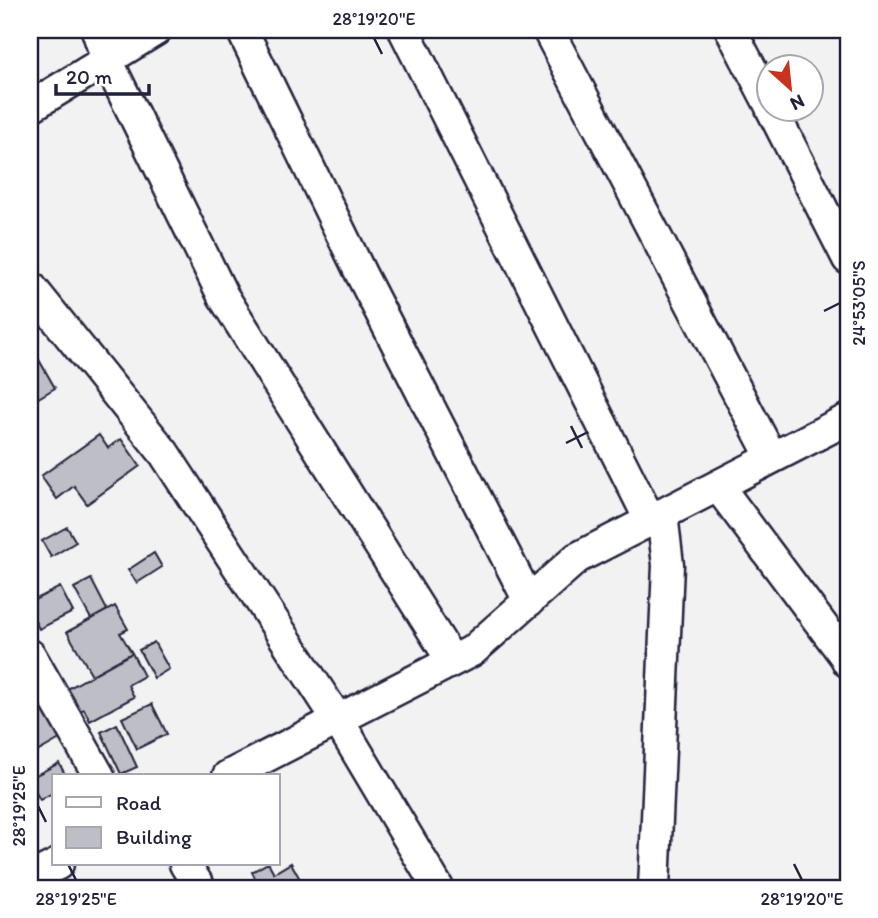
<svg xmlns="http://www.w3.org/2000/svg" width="878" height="918" font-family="Itim,sans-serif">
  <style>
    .building { fill: #bebec6; stroke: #22223b; stroke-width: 2 }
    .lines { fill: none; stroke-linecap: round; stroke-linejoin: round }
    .minor-casing { stroke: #22223b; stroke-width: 35 }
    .minor { stroke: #fff; stroke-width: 30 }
    .ticks { fill: none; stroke: #22223b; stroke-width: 2.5 }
    .neatline { fill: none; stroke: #22223b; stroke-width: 2.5 }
    .ticks-label { font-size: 18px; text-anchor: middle; fill: #22223b }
  </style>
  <rect width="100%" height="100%" fill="#f2f2f3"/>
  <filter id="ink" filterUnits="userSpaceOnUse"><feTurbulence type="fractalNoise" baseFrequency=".0143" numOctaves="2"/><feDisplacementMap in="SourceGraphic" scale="14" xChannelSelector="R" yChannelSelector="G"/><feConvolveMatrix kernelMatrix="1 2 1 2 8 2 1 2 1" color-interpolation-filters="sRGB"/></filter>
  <g filter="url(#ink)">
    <!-- building -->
    <path class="building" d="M30,344L55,388L30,403Z
      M99,435L108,448L121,439L140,466L87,504L74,486L57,499L41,476Z
      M67,527L76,542L51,557L42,541Z
      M154,553L162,567L137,583L128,570Z
      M91,579L107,610L91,619L74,588Z
      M60,587L73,612L39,629L30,611V602Z
      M115,606L128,629L120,633L132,653L92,675L67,632Z
      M154,642L169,669L154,678L139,650Z
      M132,653L144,676L128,685L134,697L90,721L84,709L76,713L64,691Z
      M45,701L65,736L30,756V710Z
      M152,704L167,734L137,749L122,718Z
      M117,724L137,767L121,774L101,732Z
      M59,763L66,776H54V792L40,800L30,782V778Z
      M291,863L305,888H247L257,882L252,872L266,864H269L274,873Z"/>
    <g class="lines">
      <defs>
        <path id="minor" d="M97,30L107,60L223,296L452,661
          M242,30L361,274L529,601
          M404,30L650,520
          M548,30L772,458
          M731,30L770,105
          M30,107L156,30
          M771,108L848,259
          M30,286L164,453L338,720L438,888
          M718,486L845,656L848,662
          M30,655L99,776
          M228,776L472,651L577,558L848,419
          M185,864L200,888
          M30,878L58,864
          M654,888L668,565L662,514"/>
      </defs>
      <!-- minor casing -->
      <use href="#minor" class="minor-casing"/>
      <!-- minor -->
      <use href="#minor" class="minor"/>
    </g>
  </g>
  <!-- ticks -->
  <path class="ticks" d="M374,38L382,54M824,311L840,303M571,426L582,448M566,443L588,432M38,806L46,822M68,864L76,880M794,864L802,880"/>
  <!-- margin -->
  <rect width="878" height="918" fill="none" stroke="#fff" stroke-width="77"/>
  <!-- legend -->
  <rect x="52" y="774" width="228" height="91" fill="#ffffff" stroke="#a7a7b1" stroke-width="2"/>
  <rect x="66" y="797" width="35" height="10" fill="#ffffff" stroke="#a7a7b1" stroke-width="2"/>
  <text x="116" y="810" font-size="21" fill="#22223b">Road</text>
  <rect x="66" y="827" width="35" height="21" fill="#bebec6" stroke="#a7a7b1" stroke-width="2"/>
  <text x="116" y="844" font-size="21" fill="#22223b">Building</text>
  <!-- north arrow -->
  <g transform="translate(790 88) rotate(153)"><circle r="33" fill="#ffffff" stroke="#a7a7b1" stroke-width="2"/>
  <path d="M0-5L12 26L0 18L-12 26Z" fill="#c8321e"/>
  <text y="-10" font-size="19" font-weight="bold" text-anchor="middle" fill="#22223b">N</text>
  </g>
  <!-- scale -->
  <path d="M56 84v10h93v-10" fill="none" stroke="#22223b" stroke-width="3.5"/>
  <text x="66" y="84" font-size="21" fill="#22223b" stroke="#ffffff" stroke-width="5" paint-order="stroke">20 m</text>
  <rect x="38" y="38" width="802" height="842" class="neatline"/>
  <g class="ticks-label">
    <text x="374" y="25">28°19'20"E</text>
    <text transform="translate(859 303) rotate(-90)" y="6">24°53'05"S</text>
    <text transform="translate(19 806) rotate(-90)" y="6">28°19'25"E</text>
    <text x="76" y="905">28°19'25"E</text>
    <text x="802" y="905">28°19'20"E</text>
  </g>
</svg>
